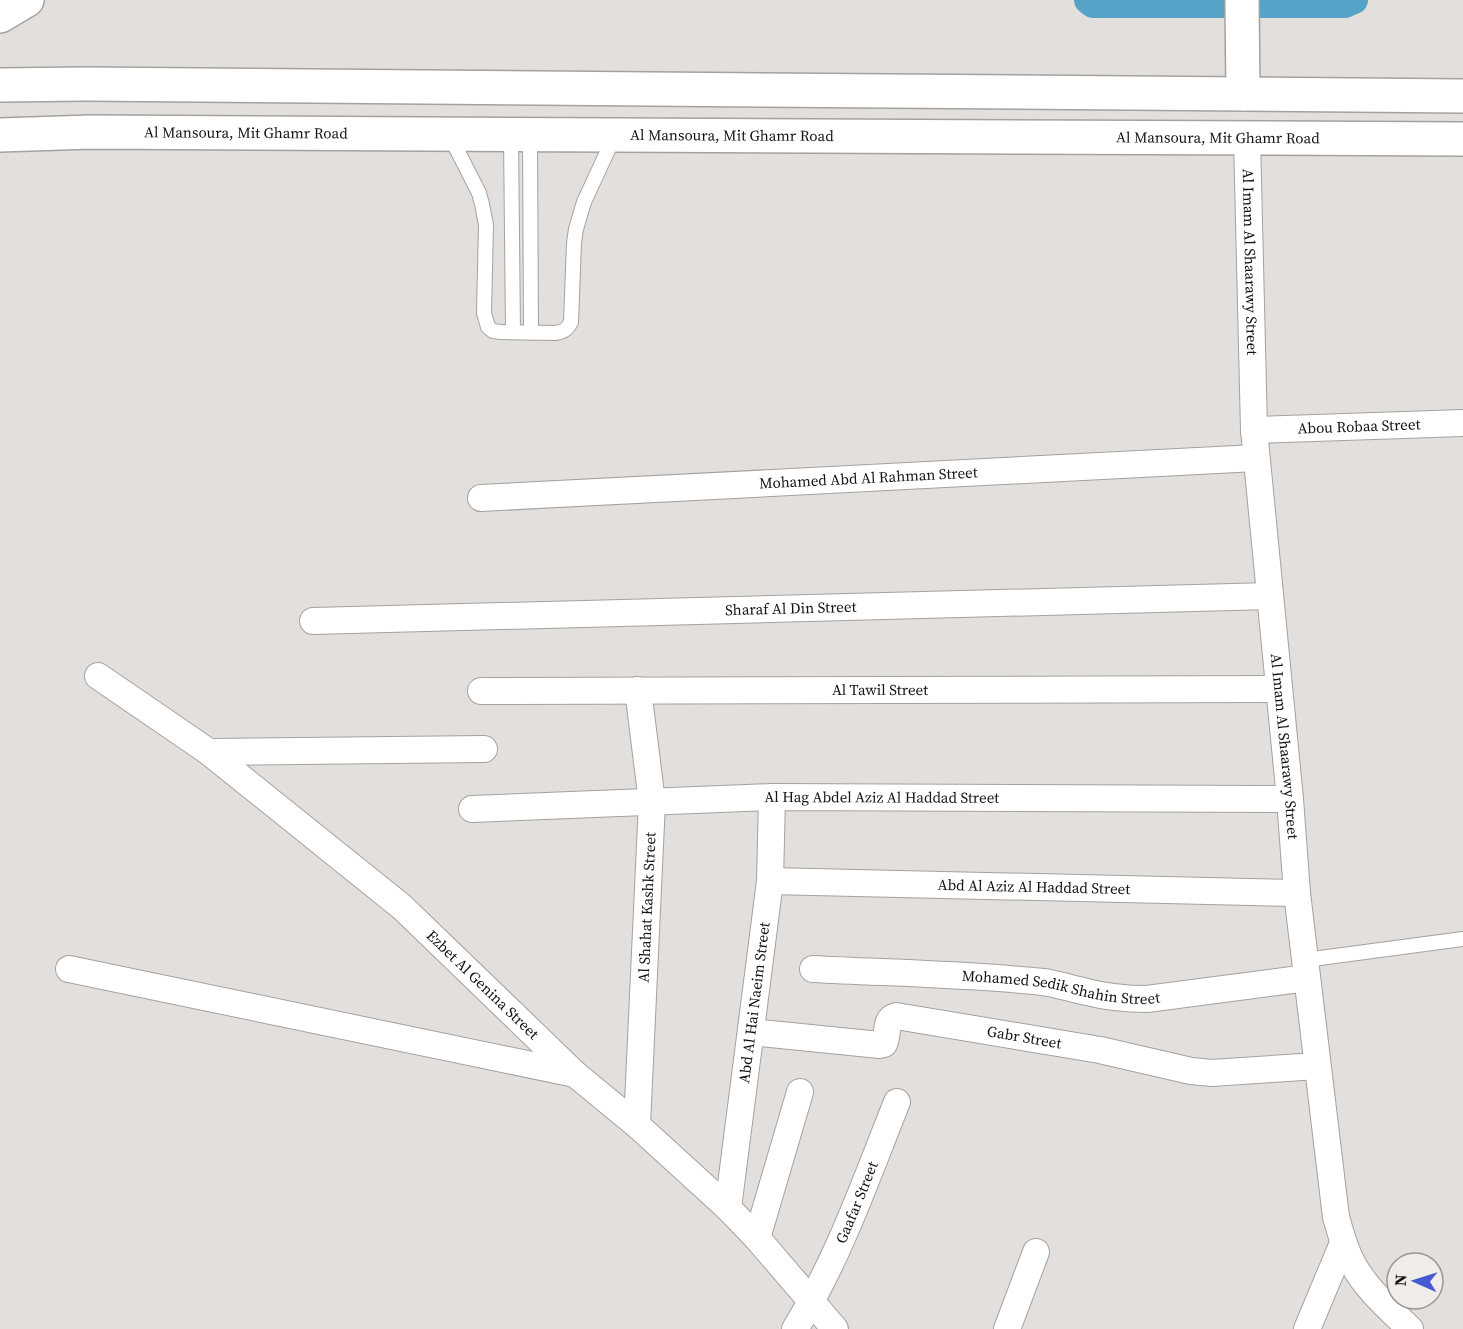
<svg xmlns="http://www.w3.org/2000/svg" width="1463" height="1329" font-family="'Source Serif 4',serif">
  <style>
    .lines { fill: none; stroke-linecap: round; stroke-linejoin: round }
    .canal { stroke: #55a3c6; stroke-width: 28 }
    .lane-casing { stroke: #a5a19f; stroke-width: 16 }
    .street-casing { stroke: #a5a19f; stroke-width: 28 }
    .highway-casing { stroke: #a5a19f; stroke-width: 36 }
    .lane { stroke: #fff; stroke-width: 14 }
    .street { stroke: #fff; stroke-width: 26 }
    .highway { stroke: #fff; stroke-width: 33 }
    .labels { text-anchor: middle; stroke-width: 6; stroke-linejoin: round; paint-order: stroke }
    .street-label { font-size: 15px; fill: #141312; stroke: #f0ecea }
  </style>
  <rect width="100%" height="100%" fill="#e3dfdd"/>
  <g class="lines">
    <!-- canal -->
    <path class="canal" d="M1088,0L1093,4H1345L1354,0"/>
    <defs>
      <path id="lane" d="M511,135L513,332
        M530,135L531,333
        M450,136L479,193L482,204L486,225L484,313L488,327L493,331L501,332L555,333C563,332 567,330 571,322L574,243L576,229L584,202L615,135
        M1305,960L1463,939"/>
      <g id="street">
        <path id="s1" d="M1247,138L1254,430L1290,799L1297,893L1336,1217C1341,1234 1345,1251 1354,1266C1368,1291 1390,1309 1410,1329"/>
        <path id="s2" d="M1254,430L1463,423"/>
        <path id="s3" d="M481,498L1256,458"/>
        <path id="s4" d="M313,621L1270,596"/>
        <path id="s5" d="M98,676L209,752L402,907L575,1074L637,1125L728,1208L757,1238L835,1329"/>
        <path id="s6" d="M481,691L1279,689"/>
        <path d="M209,752L484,749"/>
        <path id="s7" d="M472,809L772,797L1290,799"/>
        <path id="s8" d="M770,881L1297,893"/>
        <path d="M69,969L575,1074"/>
        <path id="s9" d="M813,969C889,973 967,974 1043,982C1058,984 1072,989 1087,992C1106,997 1127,999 1147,999L1307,978"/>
        <path id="s10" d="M751,1032L880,1045L884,1044C889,1034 884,1019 896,1016L1100,1050L1191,1071L1212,1073L1317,1066"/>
        <path id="s11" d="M637,1125L652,802L638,690"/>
        <path id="s12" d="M728,1208L770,881L772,797"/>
        <path d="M757,1238L800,1092"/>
        <path id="s13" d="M795,1329C839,1258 866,1179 897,1102"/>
        <path d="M1007,1329L1036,1252"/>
        <path d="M1307,1329L1343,1243"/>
      </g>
      <g id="highway">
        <path d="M1242,0L1243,94"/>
        <path d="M0,16L27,0"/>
        <path d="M0,85L86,84L1463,96"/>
        <path id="s14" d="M0,135L91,132L615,135L1463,139"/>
      </g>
    </defs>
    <!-- lane casing -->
    <use href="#lane" class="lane-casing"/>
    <!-- street casing -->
    <use href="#street" class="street-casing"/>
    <!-- highway casing -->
    <use href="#highway" class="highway-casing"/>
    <!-- lane -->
    <use href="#lane" class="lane"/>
    <!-- street -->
    <use href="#street" class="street"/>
    <!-- highway -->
    <use href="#highway" class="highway"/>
  </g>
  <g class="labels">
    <!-- street labels -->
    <g class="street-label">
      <text dy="5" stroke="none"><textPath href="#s14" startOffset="246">Al Mansoura, Mit Ghamr Road</textPath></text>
      <text dy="5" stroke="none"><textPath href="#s14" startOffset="732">Al Mansoura, Mit Ghamr Road</textPath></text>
      <text dy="5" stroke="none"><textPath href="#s14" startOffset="1218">Al Mansoura, Mit Ghamr Road</textPath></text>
      <text dy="5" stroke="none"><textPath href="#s1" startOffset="124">Al Imam Al Shaarawy Street</textPath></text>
      <text dy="5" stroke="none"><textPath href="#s2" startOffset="105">Abou Robaa Street</textPath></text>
      <text dy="5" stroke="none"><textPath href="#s3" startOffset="388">Mohamed Abd Al Rahman Street</textPath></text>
      <text dy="5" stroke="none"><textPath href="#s4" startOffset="478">Sharaf Al Din Street</textPath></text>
      <text dy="5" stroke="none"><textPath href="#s6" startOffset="399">Al Tawil Street</textPath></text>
      <text dy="5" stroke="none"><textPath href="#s1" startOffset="610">Al Imam Al Shaarawy Street</textPath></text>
      <text dy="5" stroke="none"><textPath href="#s7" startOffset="410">Al Hag Abdel Aziz Al Haddad Street</textPath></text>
      <text dy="5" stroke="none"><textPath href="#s8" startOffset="264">Abd Al Aziz Al Haddad Street</textPath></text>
      <text dy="5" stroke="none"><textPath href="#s11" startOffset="218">Al Shahat Kashk Street</textPath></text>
      <text dy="5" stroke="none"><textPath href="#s5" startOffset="494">Ezbet Al Genina Street</textPath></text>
      <text dy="5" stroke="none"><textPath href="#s9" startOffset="249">Mohamed Sedik Shahin Street</textPath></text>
      <text dy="5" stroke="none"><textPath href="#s12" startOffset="207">Abd Al Hai Naeim Street</textPath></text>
      <text dy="5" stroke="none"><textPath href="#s10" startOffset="296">Gabr Street</textPath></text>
      <text dy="5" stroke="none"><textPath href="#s13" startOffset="141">Gaafar Street</textPath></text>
    </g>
  </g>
  <!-- north arrow -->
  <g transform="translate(1415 1281) rotate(273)"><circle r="28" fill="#f0ecea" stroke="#989594" stroke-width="1.5"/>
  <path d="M0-4.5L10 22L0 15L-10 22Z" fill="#475acf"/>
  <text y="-9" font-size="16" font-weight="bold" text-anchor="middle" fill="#141312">N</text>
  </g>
</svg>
